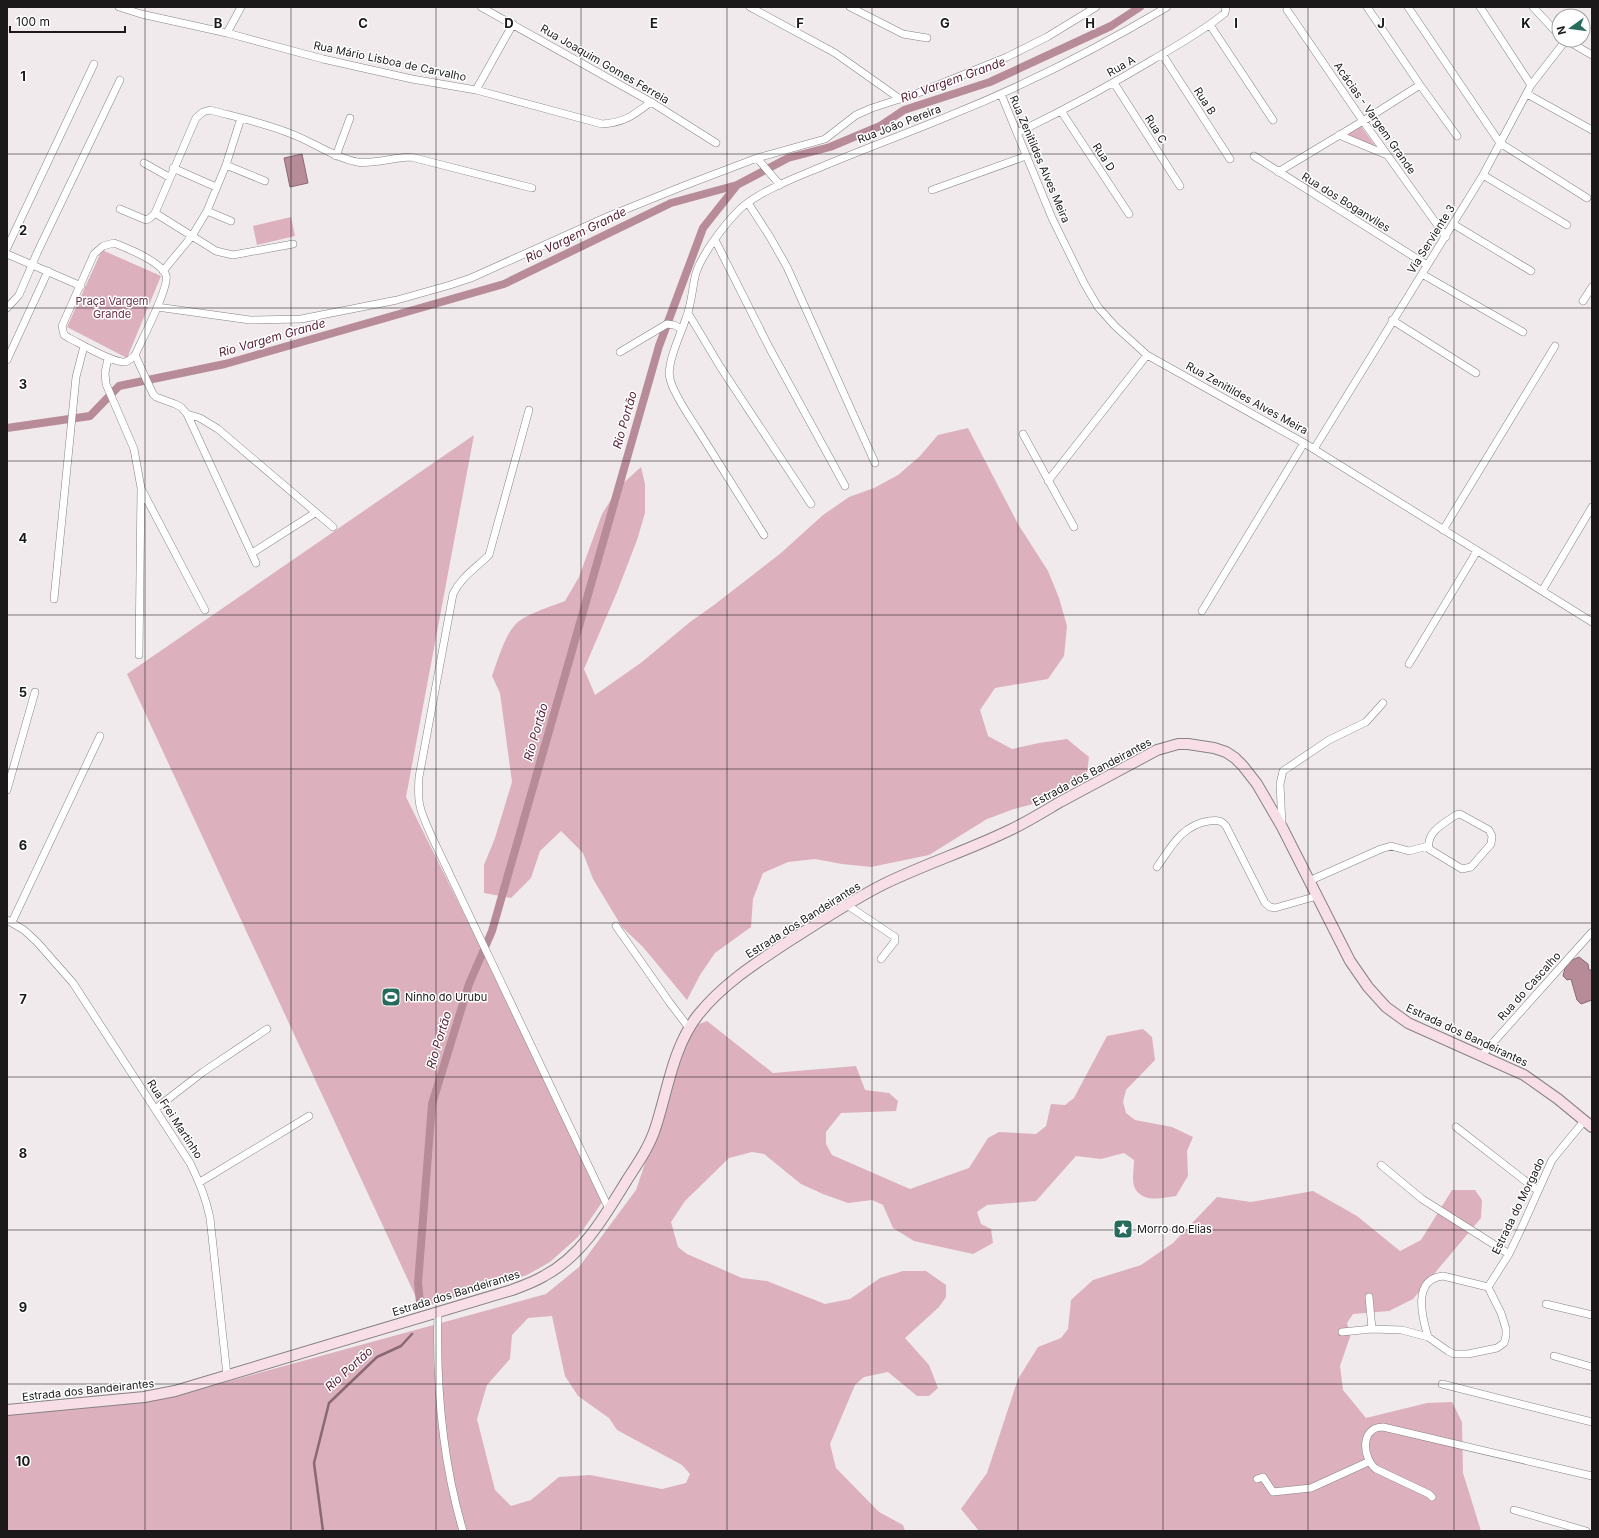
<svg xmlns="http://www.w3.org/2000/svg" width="1599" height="1538" font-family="Inter,sans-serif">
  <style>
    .green { fill: #ddb0be; fill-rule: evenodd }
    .water { fill: #b88b99; stroke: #896973 }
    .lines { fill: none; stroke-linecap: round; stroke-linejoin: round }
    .stream { stroke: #896973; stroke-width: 2.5 }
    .canal { stroke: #b88b99; stroke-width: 8 }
    .street-casing { stroke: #878384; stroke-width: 8 }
    .secondary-casing { stroke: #878384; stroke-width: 12 }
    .street { stroke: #fff; stroke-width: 7 }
    .secondary { stroke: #f7dee7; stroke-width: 10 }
    .grid { fill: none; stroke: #1b1919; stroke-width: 1; stroke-opacity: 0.55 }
    .labels { text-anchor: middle; stroke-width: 3; stroke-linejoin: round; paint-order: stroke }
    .street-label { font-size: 11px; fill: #1b1919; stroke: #fff }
    .park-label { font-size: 11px; fill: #6c3047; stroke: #fff }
    .poi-label { font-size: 11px; fill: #1b1919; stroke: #fff; text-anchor: start }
    .water-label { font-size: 12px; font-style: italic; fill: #551c34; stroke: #fff }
    .grid-label { font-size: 13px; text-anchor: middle; font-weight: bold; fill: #1b1919; stroke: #fff; stroke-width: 3; stroke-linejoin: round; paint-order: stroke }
  </style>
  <rect width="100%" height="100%" fill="#f0eaec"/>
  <!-- green -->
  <path class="green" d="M1360,125L1376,147L1344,135Z
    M291,217L295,236L257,245L253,226Z
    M102,250L161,276L127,358L67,327Z
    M968,428L1018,524L1048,571L1059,598L1067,626L1064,656L1048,679L995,688L980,710L988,736L1012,749L1039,743L1067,739L1089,757L1087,774L1040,802L1014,809L987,819L929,855L871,867L842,864L815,859L788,862L763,873L753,899L751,927L715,953L700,975L687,1000L643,947L622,927L593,879L583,853L561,831L540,851L531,878L511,898L484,893V865L495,838L512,782L500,693L492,676C497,662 505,635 515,625C523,615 552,606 565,601L579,577L602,514L619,487L641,467L645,484V513L637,540L617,592L584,669L595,695L642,662L690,622L714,605L781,553L823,515L849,497L874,488L898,475L920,456L938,435Z
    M474,435L406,797L605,1198L578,1237L550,1262L527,1275L421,1308L127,674Z
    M707,1021L773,1073L856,1066L865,1090L889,1093L898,1101L896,1111L841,1113L826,1132V1144L832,1155L910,1189L969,1168L988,1138L999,1132L1036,1134L1046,1126L1051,1104L1065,1105L1074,1098L1107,1036L1143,1029L1152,1037L1155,1060L1126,1090L1123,1102L1126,1113L1135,1120L1172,1127L1193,1137L1187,1151L1188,1176L1176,1196C1162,1198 1141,1204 1134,1186C1132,1179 1134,1167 1134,1160L1124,1153L1101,1159L1076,1156L1036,1201L987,1205L977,1212L981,1224L991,1229L993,1243L973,1254L914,1241L893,1228L883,1205L872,1200L848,1203L823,1194L801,1184L764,1154L752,1152L729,1158L685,1201L671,1222L678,1247L687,1254L742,1278L767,1281L825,1304L850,1299L880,1278L903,1271H926L946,1285V1297L939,1307L905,1338L929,1365L938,1388L929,1396H917L888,1372L864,1377L855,1385L830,1444L836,1468L879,1512L903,1525L905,1531H7V1413L133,1402L208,1387L546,1294L579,1267L636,1190L686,1042L694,1026ZM552,1316L565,1376L578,1396L609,1418L617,1430L682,1465L690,1474L686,1483L662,1489L590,1475L559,1477L531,1500L511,1506L495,1490L477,1419L487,1385L510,1359L512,1335L528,1318Z
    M1452,1190H1475L1482,1200L1481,1218L1413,1299L1389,1311L1353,1314L1347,1323L1350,1337L1340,1366L1343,1390L1366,1418L1427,1403L1452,1402L1462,1422L1463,1473L1481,1531H979L961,1509L987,1473L1018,1379L1038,1347L1061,1338L1068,1329L1071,1300L1093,1280L1141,1265L1173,1243L1217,1197L1251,1202L1313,1191L1357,1216L1400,1251L1421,1240Z"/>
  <!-- water -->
  <path class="water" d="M302,154L308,183L290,187L284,158Z
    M1579,957L1588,964L1589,970H1592V1000L1581,1004L1577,1000L1571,979L1567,980L1563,976C1565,965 1569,961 1579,957Z"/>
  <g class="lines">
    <!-- stream -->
    <path class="stream" d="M323,1531L314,1463L329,1403L377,1357L401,1346L412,1334"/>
    <!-- canal -->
    <path class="canal" d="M7,428L90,416L119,386L225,364L504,284L671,203L737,185L788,158L830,147L880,126L904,110L990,82L1111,26L1140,7
      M420,1302L418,1283L432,1104L469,984L492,931L659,346L703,228L737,185"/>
    <defs>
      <path id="street" d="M119,7L141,14L227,33L323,59L412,79L476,90L602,124C624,123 634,115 651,102
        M481,7L651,102L716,143
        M750,7L835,53L900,99
        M850,7L903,34L927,38
        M1367,7L1420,85L1457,136
        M1408,7L1500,143L1587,198
        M1480,7L1531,85
        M1533,7L1559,35
        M1287,10L1363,121L1446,237
        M1210,25L1273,120
        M227,33L241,7
        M1566,40L1592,55
        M1162,54L1230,159
        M1114,83L1180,186
        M476,90L513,24
        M1001,94L1052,218L1084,283L1098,307L1115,326L1147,355L1304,443L1592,622
        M1527,94L1592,130
        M1061,111L1129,214
        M1017,133C1064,110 1109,86 1154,59C1178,45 1203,31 1225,13L1226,7
        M1339,135L1387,155
        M336,156L350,118
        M1254,156L1427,265
        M757,158L780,185
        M144,163L169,177
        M226,165L265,181
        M173,168L216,187
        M1278,172L1363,121L1420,85
        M1483,175L1567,225
        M932,190L1026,156
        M748,203L770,237L787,267L875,463
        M120,209L146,220L150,218L155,213L196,118L203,112L210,110C236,117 264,123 289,133C312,141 332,157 357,162C371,165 395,157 411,157L532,188
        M207,211L231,221
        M155,213L216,251L233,255L293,244
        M1453,224L1531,271
        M715,240L770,349L845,486
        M114,243C127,248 161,262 166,275C170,286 141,342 135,355C132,358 129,361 125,362C113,363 81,344 69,338L64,335L62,326L94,254L103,246Z
        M7,248L94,64
        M7,254L81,286
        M163,271L192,236L207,211L226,165L241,118
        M1422,274L1523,332
        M1583,301L1592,287
        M157,307L250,320L301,319L397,300L450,285L471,278L609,216L686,185L757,158L825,139L856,115L872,108L918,93L1007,57L1047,37L1096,7
        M7,308L19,295L37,253L120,80
        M688,313L721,368L811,504
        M1392,320L1476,373
        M620,352L667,324L674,325L682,329
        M135,355L153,394L156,397L175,404L181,407L187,414L256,563
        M108,358L105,373L106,384L134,449L141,488L139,655
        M7,360L48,271
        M529,410L489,555C476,568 461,577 453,594L419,777C417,804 420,810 431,835L609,1209
        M187,414L200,418L218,429L333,527
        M1023,434L1074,527
        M1314,449L1483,175L1531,85L1566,40
        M1048,481L1147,355
        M142,490L205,610
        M1443,530L1555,346
        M764,535C742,500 720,465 698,430C689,416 674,395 670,379C666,363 681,334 686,318C692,304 692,287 696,273C702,254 725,224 739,210C757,192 797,177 821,167C864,149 908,133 951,115C1026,85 1098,48 1167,7
        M252,553L315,513
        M1542,591L1592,507
        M54,599L76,377L84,346
        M1202,611L1304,443
        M1409,664L1477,551
        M7,790L35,692
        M1460,814L1489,830L1492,836L1491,844L1471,867L1462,869L1429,849C1426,832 1443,824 1456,815Z
        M1282,825L1280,784L1283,771L1329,740L1366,722L1383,703
        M1157,867C1171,847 1182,825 1209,821C1217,820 1221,820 1226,826L1265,903L1270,907L1275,908L1317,896
        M1309,881L1381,849L1391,846L1409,851L1428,846
        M847,905L895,937V941L881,959
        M7,920L24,930L37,942L73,983L190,1163C199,1181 206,1198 210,1218L227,1375
        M12,922L100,736
        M616,926L670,1003L689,1028
        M1482,1055L1592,932
        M155,1109L203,1072L267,1029
        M1456,1127L1537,1190
        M1381,1165L1422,1199L1509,1254
        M200,1182L309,1116
        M1369,1297L1372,1329
        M1546,1304L1592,1315
        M438,1312C436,1385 442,1460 463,1531
        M1342,1332L1372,1329L1402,1330L1428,1337L1448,1351L1454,1354H1468L1497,1348L1504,1343L1506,1336V1329L1501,1313L1488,1287L1509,1254L1522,1227L1552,1160L1584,1121
        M1428,1337C1422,1317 1412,1279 1443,1276L1488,1287
        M1554,1356L1592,1367
        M1442,1384L1592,1422
        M1257,1479L1263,1477L1273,1492L1311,1488L1368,1462
        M1432,1497L1429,1494L1376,1469C1362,1458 1360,1427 1383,1427L1592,1476
        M1514,1510L1586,1531"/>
      <path id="secondary" d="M7,1410L144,1397L175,1391L512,1290C523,1286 534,1282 544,1276C582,1256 605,1216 627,1180C638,1163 650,1146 656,1126C668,1089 673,1047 698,1015C722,985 754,964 786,943C818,923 850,901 884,884C925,864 969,850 1010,830C1027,822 1043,812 1060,802C1092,785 1125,767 1157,750L1178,744H1188L1214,748L1226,752L1235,758L1243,766L1257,784L1282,827L1350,961L1368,987L1386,1007L1408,1023L1524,1075L1558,1099L1592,1127"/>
    </defs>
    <!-- street casing -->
    <use href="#street" class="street-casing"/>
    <!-- secondary casing -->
    <use href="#secondary" class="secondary-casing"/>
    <!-- street -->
    <use href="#street" class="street"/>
    <!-- secondary -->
    <use href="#secondary" class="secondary"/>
  </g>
  <!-- grid -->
  <path class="grid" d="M145,7V1531M291,7V1531M436,7V1531M581,7V1531M727,7V1531M872,7V1531M1018,7V1531M1163,7V1531M1308,7V1531M1454,7V1531M7,154H1592M7,308H1592M7,461H1592M7,615H1592M7,769H1592M7,923H1592M7,1077H1592M7,1230H1592M7,1384H1592"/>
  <!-- icons -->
  <defs>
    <symbol id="stadium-square" viewBox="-11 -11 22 22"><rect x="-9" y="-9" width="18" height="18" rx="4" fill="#276b5d" stroke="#fff"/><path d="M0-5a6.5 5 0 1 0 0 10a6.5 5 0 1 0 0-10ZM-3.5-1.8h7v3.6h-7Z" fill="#fff"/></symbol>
    <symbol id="sight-square" viewBox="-11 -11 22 22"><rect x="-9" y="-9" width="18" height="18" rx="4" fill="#276b5d" stroke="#fff"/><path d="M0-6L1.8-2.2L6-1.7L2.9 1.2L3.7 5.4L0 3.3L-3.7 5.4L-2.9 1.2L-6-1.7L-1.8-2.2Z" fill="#fff"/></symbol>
  </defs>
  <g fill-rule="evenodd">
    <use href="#stadium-square" x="380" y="986" width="22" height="22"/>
    <use href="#sight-square" x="1112" y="1218" width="22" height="22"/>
  </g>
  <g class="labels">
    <!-- street labels -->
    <g class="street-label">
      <text transform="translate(390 61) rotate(12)" y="4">Rua Mário Lisboa de Carvalho</text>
      <text transform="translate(605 64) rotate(30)" y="4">Rua Joaquim Gomes Ferreia</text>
      <text transform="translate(1121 66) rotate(-30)" y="4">Rua A</text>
      <text transform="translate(1205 101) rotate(57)" y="4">Rua B</text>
      <text transform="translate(1375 118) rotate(55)" y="4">Acácias - Vargem Grande</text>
      <text transform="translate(899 124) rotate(-21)" y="4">Rua João Pereira</text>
      <text transform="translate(1156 129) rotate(58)" y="4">Rua C</text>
      <text transform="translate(1104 157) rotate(57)" y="4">Rua D</text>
      <text transform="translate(1040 159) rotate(67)" y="4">Rua Zenitildes Alves Meira</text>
      <text transform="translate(1346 202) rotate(32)" y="4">Rua dos Boganviles</text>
      <text transform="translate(1431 239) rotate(-58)" y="4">Via Serviente 3</text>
      <text transform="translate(1247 398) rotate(29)" y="4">Rua Zenitildes Alves Meira</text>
      <text transform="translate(1092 772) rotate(-28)" y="4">Estrada dos Bandeirantes</text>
      <text transform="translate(803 920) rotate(-32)" y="4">Estrada dos Bandeirantes</text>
      <text transform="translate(1529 986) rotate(-48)" y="4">Rua do Cascalho</text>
      <text transform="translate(1467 1035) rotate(25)" y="4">Estrada dos Bandeirantes</text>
      <text transform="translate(175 1119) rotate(57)" y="4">Rua Frei Martinho</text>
      <text transform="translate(1518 1206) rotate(-64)" y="4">Estrada do Morgado</text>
      <text transform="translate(456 1293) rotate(-17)" y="4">Estrada dos Bandeirantes</text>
      <text transform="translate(88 1390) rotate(-6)" y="4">Estrada dos Bandeirantes</text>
    </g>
    <!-- park labels -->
    <g class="park-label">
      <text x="112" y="305">Praça Vargem<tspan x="112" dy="13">Grande</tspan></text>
    </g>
    <!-- poi labels -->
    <g class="poi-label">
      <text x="405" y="1001">Ninho do Urubu</text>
      <text x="1137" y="1233">Morro do Elias</text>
    </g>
    <!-- water labels -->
    <g class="water-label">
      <text transform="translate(953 80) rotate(-20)" y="4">Rio Vargem Grande</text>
      <text transform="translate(576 235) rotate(-26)" y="4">Rio Vargem Grande</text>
      <text transform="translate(272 338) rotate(-16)" y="4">Rio Vargem Grande</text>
      <text transform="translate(625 420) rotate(-74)" y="4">Rio Portão</text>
      <text transform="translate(536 732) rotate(-74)" y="4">Rio Portão</text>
      <text transform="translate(439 1040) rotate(-73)" y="4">Rio Portão</text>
      <text transform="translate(349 1369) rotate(-42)" y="4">Rio Portão</text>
    </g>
  </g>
  <g class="grid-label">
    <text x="218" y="28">B</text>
    <text x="363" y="28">C</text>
    <text x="509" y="28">D</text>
    <text x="654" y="28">E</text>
    <text x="800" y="28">F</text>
    <text x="945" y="28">G</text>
    <text x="1090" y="28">H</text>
    <text x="1236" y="28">I</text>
    <text x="1381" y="28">J</text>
    <text x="1526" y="28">K</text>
    <text x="23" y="81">1</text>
    <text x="23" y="235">2</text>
    <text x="23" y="389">3</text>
    <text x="23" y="543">4</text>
    <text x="23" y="697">5</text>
    <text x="23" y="850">6</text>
    <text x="23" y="1004">7</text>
    <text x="23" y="1158">8</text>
    <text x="23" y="1312">9</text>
    <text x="23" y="1466">10</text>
  </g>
  <!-- border -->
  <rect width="1599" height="1538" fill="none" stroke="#1b1919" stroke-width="16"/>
  <!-- north arrow -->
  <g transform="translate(1571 28) rotate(256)"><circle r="19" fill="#ffffff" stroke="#a4a3a3"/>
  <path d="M0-3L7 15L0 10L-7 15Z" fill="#276b5d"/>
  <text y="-6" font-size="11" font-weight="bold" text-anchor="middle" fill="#1b1919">N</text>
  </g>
  <!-- scale -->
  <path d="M10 26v6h115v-6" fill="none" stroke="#1b1919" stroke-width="2"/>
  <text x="16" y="26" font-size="12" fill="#1b1919" stroke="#ffffff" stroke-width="3" paint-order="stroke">100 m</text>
</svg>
